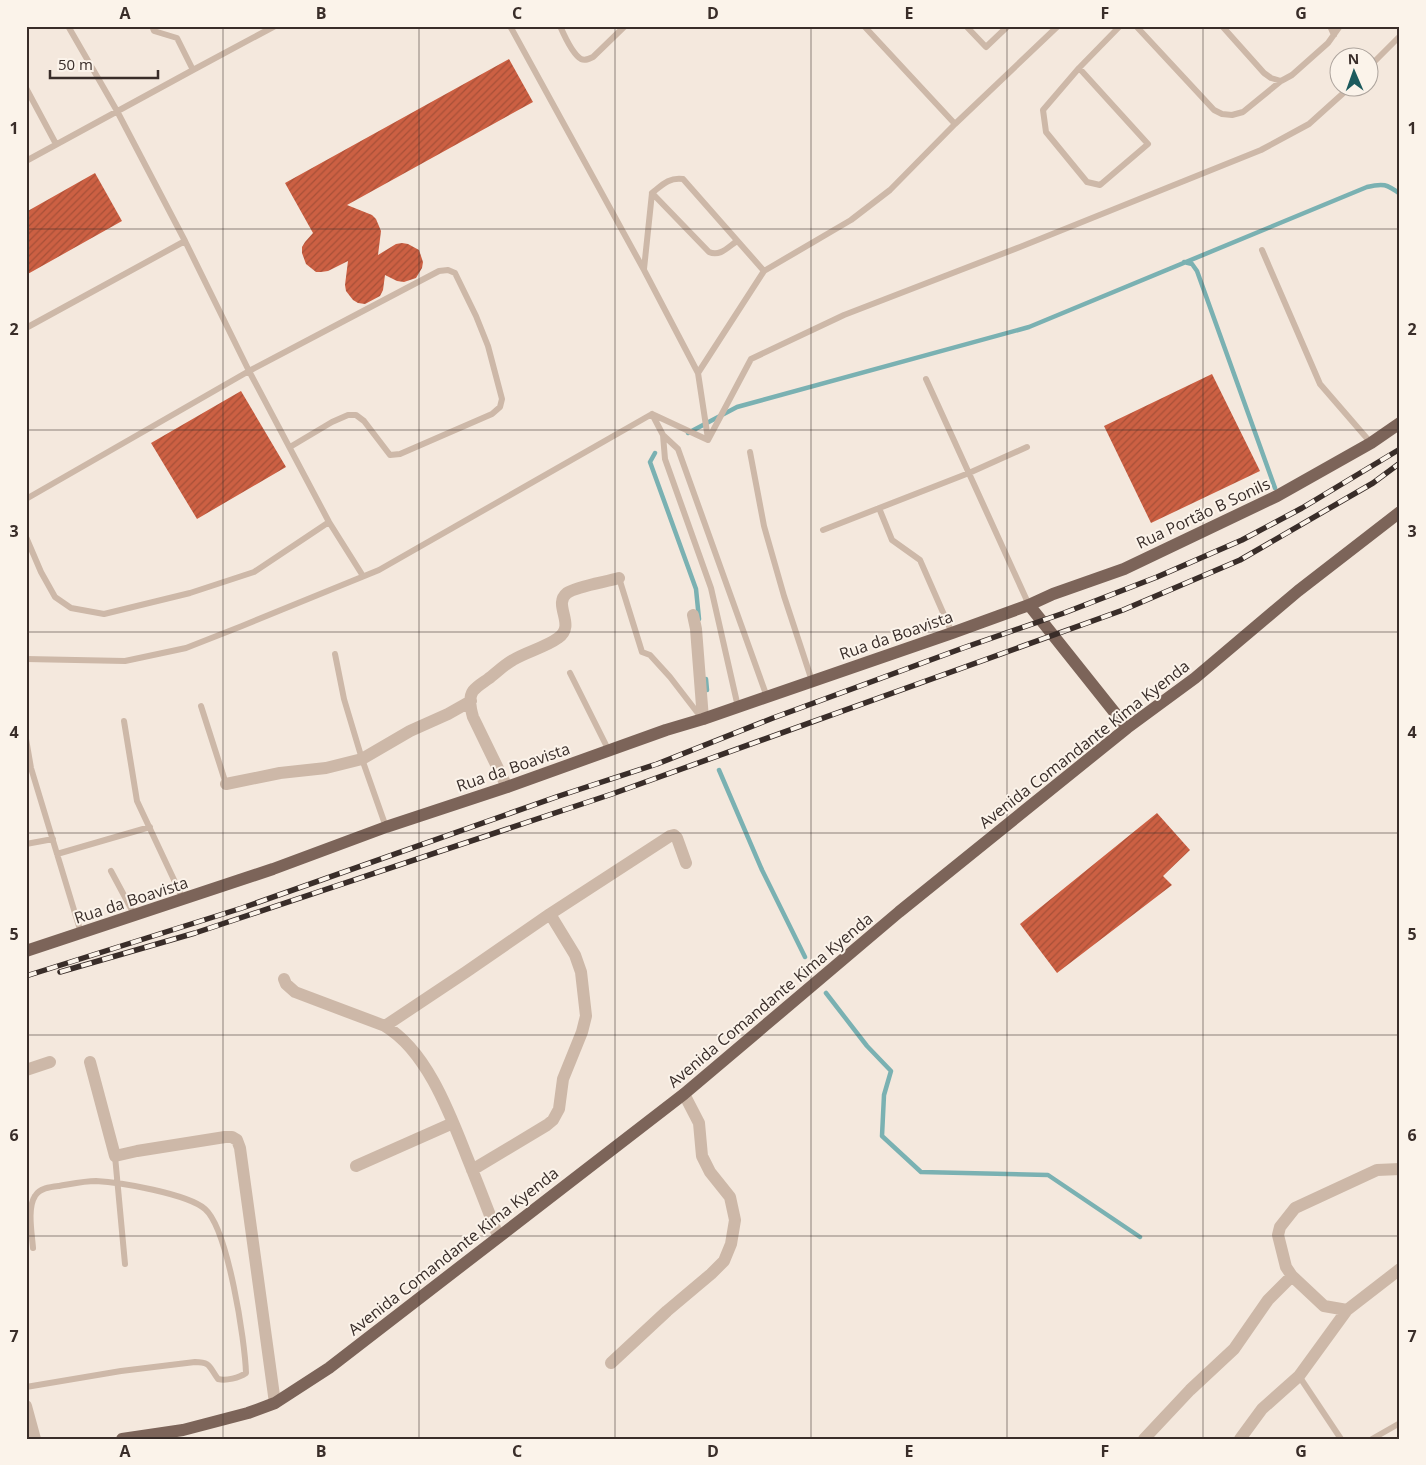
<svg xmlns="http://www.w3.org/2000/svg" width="1426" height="1465" font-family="'Open Sans',sans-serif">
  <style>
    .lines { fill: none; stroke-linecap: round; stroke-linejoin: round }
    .stream { stroke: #7ab1b2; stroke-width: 4.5 }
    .building { fill: url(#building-hatch) }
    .service { stroke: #cdb8a8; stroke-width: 6 }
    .minor { stroke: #cdb8a8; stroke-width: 12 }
    .primary { stroke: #7c6459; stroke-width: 12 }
    .rail-casing { stroke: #392d29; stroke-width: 5.5 }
    .rail { stroke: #fbf3ea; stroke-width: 4; stroke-dasharray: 11; stroke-linecap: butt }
    .grid { fill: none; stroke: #392d29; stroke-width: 1; stroke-opacity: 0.55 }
    .labels { text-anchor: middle; stroke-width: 4; stroke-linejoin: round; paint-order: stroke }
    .street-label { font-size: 16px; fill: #392d29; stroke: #fbf3ea }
    .neatline { fill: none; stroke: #392d29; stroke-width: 2 }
    .grid-label { font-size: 16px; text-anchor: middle; font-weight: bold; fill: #392d29 }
  </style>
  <defs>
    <pattern id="building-hatch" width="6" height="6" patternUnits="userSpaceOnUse" patternTransform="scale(1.25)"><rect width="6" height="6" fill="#cc6043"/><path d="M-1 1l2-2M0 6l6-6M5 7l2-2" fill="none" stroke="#a75038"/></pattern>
  </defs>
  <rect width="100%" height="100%" fill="#f4e8dd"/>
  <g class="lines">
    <!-- stream -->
    <path class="stream" d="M1184,262L1192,264L1197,271L1275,488
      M688,433L737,407L1029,327L1367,187C1383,183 1387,184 1400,194
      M655,453L650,462L696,589L699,619
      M706,679L707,690
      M719,770L762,870L805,957
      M826,993L867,1046L891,1071L884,1095L882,1136L921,1172L1048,1175L1140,1237"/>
  </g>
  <!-- building -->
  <path class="building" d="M509,59L533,102L347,205L372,215L376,219L381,231L378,255L396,244L402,243L408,244L419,250L423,262L422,268L416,278L404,282L397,281L385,275L383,290L380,296L365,304L358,303L353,300L346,291L345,285L348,261L328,271L321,272H316L306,264L302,253V247L305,242L313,233L285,183Z
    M95,173L122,221L26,275V212Z
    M1212,374L1260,471L1151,523L1104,426Z
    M241,391L286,467L197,519L151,443Z
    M1157,813L1190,850L1163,876L1172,885L1057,973L1020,924Z"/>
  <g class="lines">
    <!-- service -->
    <path class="service" d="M68,26L117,111L185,241L249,371L329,522L363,576
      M152,26L154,31L177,38L193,70
      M510,26L644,270L698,373L708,439
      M560,26C564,35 572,54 581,59C585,61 589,59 593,57L625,26
      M864,26L955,124
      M966,26L986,47L1008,26
      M1136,26L1214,110L1222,114L1232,115L1243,112L1281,81L1292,75L1328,43L1340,26
      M1222,26L1264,73L1271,78L1281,81
      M1330,26L1334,35
      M1079,68L1148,144L1100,185L1087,182L1046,132L1043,110L1079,68L1120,26
      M1368,68L1400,36
      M26,88L56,144
      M26,161L193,70L275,26
      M652,193L709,252C720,257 728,247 737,241
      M1262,250L1320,384L1371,443
      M644,269L652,193C662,185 669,177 683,179L764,271
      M26,328L185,241
      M698,373L764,271L851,220L890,190L955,124L1058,26
      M926,379L1029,605
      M652,414L663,435L678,449L767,697
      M663,435L665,459L711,588L738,707
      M750,452L764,526L784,596L812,681
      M26,499L249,371L439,271L448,270L455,273L476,316L488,346L502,399L500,407L492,414L400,454L390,455L364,421L356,415H348L332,422L290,447
      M879,508L892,540L920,560L952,633
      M823,530L969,473L1027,447
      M26,537L41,572L55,597L71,608L104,614L190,593L254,572L329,522
      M619,578L642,652L650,655L670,677L700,716
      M335,654L344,699L362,759L386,827
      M26,659L125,661L186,648L242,626L379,570L652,414L708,440L751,359L844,315L1020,247L1261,150L1309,124L1349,88
      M570,673L609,751
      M201,706L226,784
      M124,721L137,801L183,899
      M26,739L31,768L81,933
      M26,844L53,839
      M57,854L150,827
      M111,871L134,914
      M115,1156L125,1264
      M1299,1376L1341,1439
      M26,1387L121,1371L195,1362C211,1362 209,1367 218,1379C226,1381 239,1378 246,1373C245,1341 228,1229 205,1209C188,1194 120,1182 96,1181C84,1181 71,1184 59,1186C50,1187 40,1188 35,1196C27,1208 32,1234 33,1248
      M1372,1439L1400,1423"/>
    <!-- minor -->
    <path class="minor" d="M693,615L696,629L703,719
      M226,784L280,773L326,768L362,759L410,731L448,714L471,701
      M507,787L473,717C471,710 468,698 473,691C477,686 484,682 488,679C496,673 504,665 513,660C526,652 546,647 558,638C577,625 552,605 567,593C577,586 606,582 619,578
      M284,979L286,984L295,992L385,1026C427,1051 450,1114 467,1157C478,1184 488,1210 498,1236
      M385,1026L466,972L550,914L670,836L674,835L677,838L686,863
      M90,1062L115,1156L137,1151L225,1137H232L237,1140L240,1148L275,1403
      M26,1070L50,1062
      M356,1166L453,1123
      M472,1170L547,1125L553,1120L559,1109L563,1079L582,1032L586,1016L581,972L575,955L550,914
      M1292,1276L1324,1306L1347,1310
      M611,1363L667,1311L711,1274L724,1261L731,1244L735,1220L730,1197L710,1172L702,1156L699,1123L684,1094
      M26,1406L35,1439
      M1144,1439L1190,1390L1234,1349L1268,1300L1292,1276L1286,1267L1278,1235L1280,1227L1295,1208L1377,1170L1400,1169
      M1240,1439L1262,1409L1299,1376L1347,1310L1400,1269"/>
    <!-- primary -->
    <path class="primary" d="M1029,605L1127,728
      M26,951L273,869L386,827L507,787L666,730L703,719L952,633L1029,605L1053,594L1124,569L1277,496L1371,443L1400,423
      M122,1439L183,1430L248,1413L275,1403L329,1368L684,1094L899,912L1127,728L1195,678L1298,591L1400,512"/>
    <defs>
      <path id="rail" d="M60,972L195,933L612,794L1123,610L1240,560L1373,483L1400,463
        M26,976L242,908L559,796L657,764L773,718L963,648L1064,613L1157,577L1242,540L1302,508L1400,449"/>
    </defs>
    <!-- rail casing -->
    <use href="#rail" class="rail-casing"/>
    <!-- rail -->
    <use href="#rail" class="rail"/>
  </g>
  <!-- grid -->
  <path class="grid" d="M223,26V1439M419,26V1439M615,26V1439M811,26V1439M1007,26V1439M1203,26V1439M26,229H1400M26,430H1400M26,632H1400M26,833H1400M26,1035H1400M26,1236H1400"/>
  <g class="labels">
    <!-- street labels -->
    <g class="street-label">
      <text transform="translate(1203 513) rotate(-25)" y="6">Rua Portão B Sonils</text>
      <text transform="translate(896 635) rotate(-19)" y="6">Rua da Boavista</text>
      <text transform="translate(1084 744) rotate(-38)" y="6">Avenida Comandante Kima Kyenda</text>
      <text transform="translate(513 767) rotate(-19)" y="6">Rua da Boavista</text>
      <text transform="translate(131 900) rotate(-18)" y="6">Rua da Boavista</text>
      <text transform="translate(770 1000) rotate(-40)" y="6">Avenida Comandante Kima Kyenda</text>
      <text transform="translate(453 1251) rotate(-38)" y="6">Avenida Comandante Kima Kyenda</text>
    </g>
  </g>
  <!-- border -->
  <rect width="1426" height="1465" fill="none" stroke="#fbf3ea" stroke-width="55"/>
  <!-- north arrow -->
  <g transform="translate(1354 72) rotate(358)"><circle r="24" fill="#fbf3ea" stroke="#ada49d"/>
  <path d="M0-4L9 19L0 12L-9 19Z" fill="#1c5a5d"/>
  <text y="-8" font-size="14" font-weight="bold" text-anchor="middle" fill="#392d29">N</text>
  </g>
  <!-- scale -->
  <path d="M50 70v8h108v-8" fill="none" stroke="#392d29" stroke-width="2.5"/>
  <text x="58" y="70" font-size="15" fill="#392d29" stroke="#fbf3ea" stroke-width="4" paint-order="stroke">50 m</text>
  <rect x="28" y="28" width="1370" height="1410" class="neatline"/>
  <g class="grid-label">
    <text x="125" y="19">A</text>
    <text x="321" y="19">B</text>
    <text x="517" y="19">C</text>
    <text x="713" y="19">D</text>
    <text x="909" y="19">E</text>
    <text x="1105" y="19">F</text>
    <text x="1301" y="19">G</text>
    <text x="14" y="134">1</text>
    <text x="1412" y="134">1</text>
    <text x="14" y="335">2</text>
    <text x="1412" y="335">2</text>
    <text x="14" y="537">3</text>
    <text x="1412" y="537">3</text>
    <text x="14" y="738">4</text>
    <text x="1412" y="738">4</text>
    <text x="14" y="940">5</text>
    <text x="1412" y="940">5</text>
    <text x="14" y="1141">6</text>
    <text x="1412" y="1141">6</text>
    <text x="14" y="1342">7</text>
    <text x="1412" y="1342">7</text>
    <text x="125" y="1457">A</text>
    <text x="321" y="1457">B</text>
    <text x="517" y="1457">C</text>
    <text x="713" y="1457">D</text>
    <text x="909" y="1457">E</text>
    <text x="1105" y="1457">F</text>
    <text x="1301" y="1457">G</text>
  </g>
</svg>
